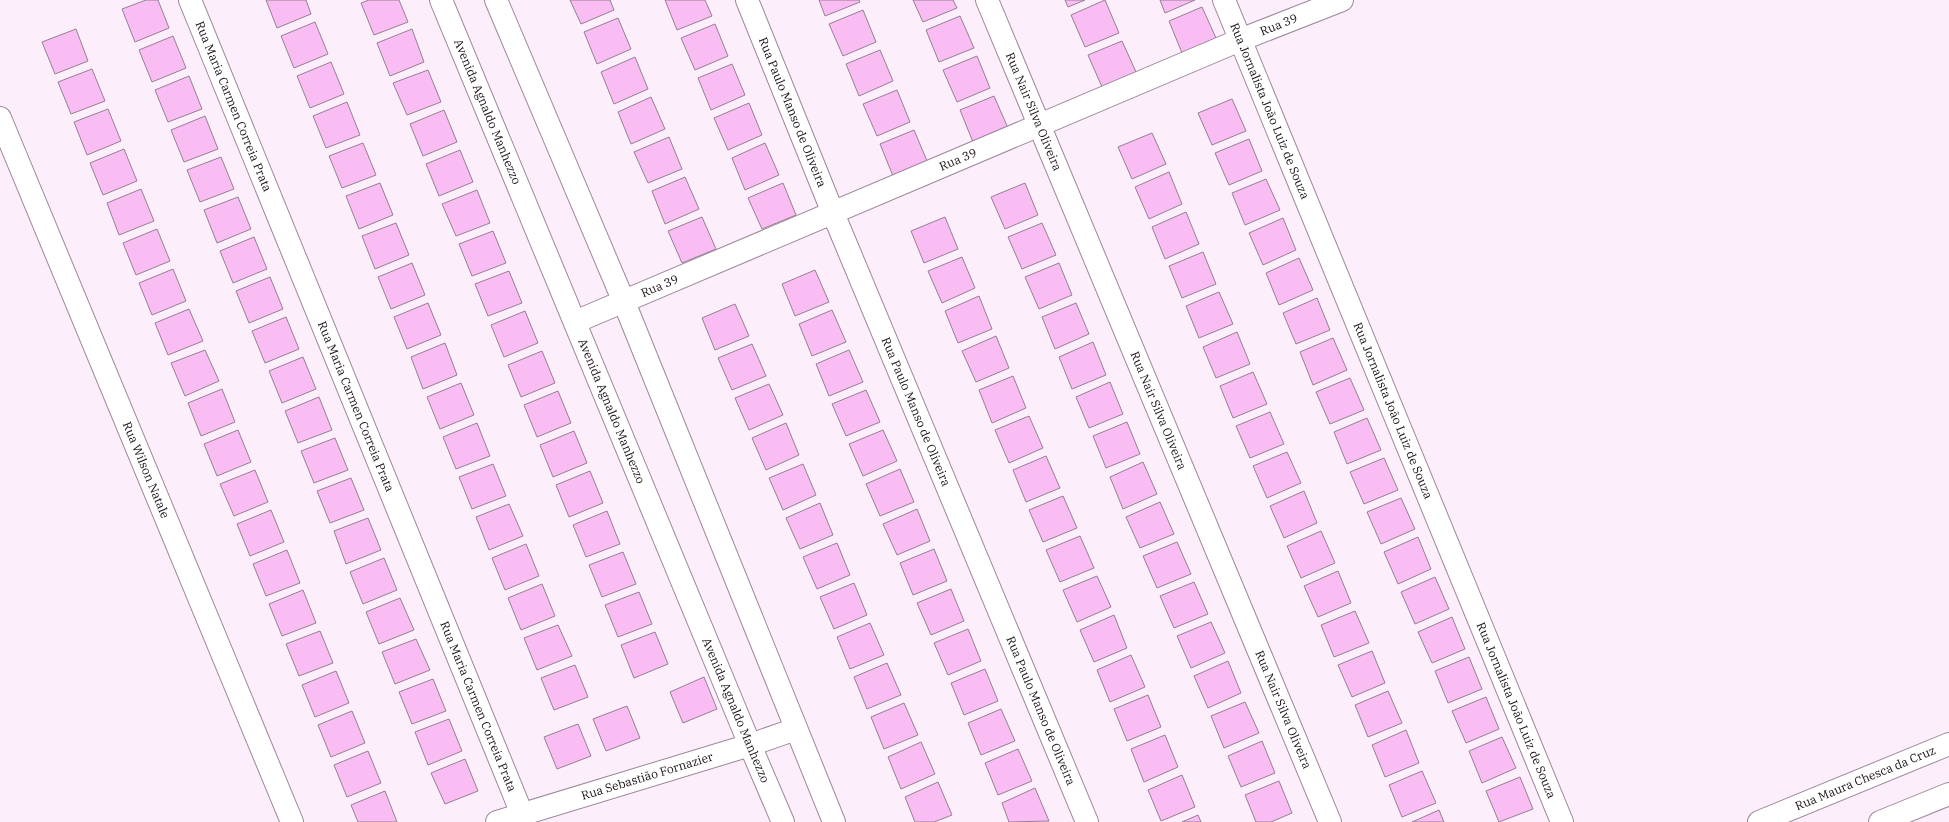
<svg xmlns="http://www.w3.org/2000/svg" width="1949" height="822" font-family="'IBM Plex Serif',serif">
  <style>
    .building { fill: #f9bdf3; stroke: #957f92 }
    .lines { fill: none; stroke-linecap: round; stroke-linejoin: round }
    .minor-casing { stroke: #9d879b; stroke-width: 24 }
    .tertiary-casing { stroke: #9d879b; stroke-width: 24 }
    .minor { stroke: #fff; stroke-width: 22 }
    .tertiary { stroke: #fff; stroke-width: 22 }
    .labels { text-anchor: middle; stroke-width: 3; stroke-linejoin: round; paint-order: stroke }
    .street-label { font-size: 12px; fill: #1a1219; stroke: #fdeefb }
  </style>
  <rect width="100%" height="100%" fill="#fdeefb"/>
  <!-- building -->
  <path class="building" d="M146,0H158L169,28L135,42L122,9Z
    M266,0H306L311,14L277,28Z
    M369,0H399L408,22L374,35L361,3Z
    M570,0H610L614,10L581,24Z
    M665,0H705L712,16L677,30Z
    M819,0H859L860,2L825,16Z
    M913,0H953L957,8L923,22Z
    M1065,0H1085L1068,7Z
    M1105,0L1119,33L1085,47L1071,15Z
    M1160,0H1195L1165,13Z
    M1202,7L1216,38L1182,53L1169,21Z
    M863,10L876,42L843,56L829,24Z
    M960,16L974,48L939,62L926,30Z
    M618,18L631,49L597,64L584,32Z
    M315,22L328,54L294,68L281,36Z
    M715,24L728,56L695,70L681,38Z
    M76,29L88,61L55,74L42,42Z
    M412,29L424,62L390,76L377,43Z
    M173,36L186,68L152,82L139,50Z
    M1122,41L1136,72L1102,87L1088,55Z
    M880,50L893,81L859,96L846,64Z
    M977,56L990,88L957,102L943,70Z
    M635,57L648,89L614,104L601,72Z
    M331,62L344,94L310,108L297,76Z
    M732,64L745,95L711,110L698,78Z
    M92,69L105,101L71,114L58,82Z
    M428,70L441,102L407,115L393,83Z
    M189,76L202,109L168,122L155,90Z
    M897,90L910,122L877,136L863,104Z
    M994,96L1008,128L973,142L960,110Z
    M651,97L665,129L631,144L618,112Z
    M1232,99L1246,131L1212,145L1198,113Z
    M347,102L360,135L326,148L313,116Z
    M749,103L762,135L728,150L714,118Z
    M108,109L121,141L87,155L74,122Z
    M444,110L457,142L423,156L410,124Z
    M205,116L218,149L184,162L171,130Z
    M914,130L927,161L893,176L880,144Z
    M1152,133L1166,164L1132,179L1118,147Z
    M669,137L682,169L648,183L634,152Z
    M1249,139L1262,171L1229,185L1215,153Z
    M363,143L376,175L342,188L329,156Z
    M765,143L779,175L745,190L732,158Z
    M124,149L137,181L103,195L90,163Z
    M460,150L473,182L439,196L426,164Z
    M221,157L234,189L200,202L187,170Z
    M1169,172L1182,204L1149,219L1135,187Z
    M685,177L699,209L665,224L652,191Z
    M1266,179L1280,210L1245,225L1232,193Z
    M380,183L393,215L359,229L346,196Z
    M783,183L796,215L762,229L748,198Z
    M1025,183L1038,215L1005,229L991,197Z
    M141,189L154,221L119,235L107,203Z
    M477,190L490,223L456,236L442,204Z
    M238,197L251,229L217,243L204,210Z
    M1186,212L1199,244L1165,259L1152,227Z
    M702,217L716,249L682,263L668,231Z
    M945,217L958,249L924,263L911,231Z
    M1283,218L1296,250L1263,265L1249,233Z
    M396,223L409,255L375,269L362,236Z
    M1042,223L1056,255L1022,269L1008,237Z
    M157,229L170,261L136,275L123,243Z
    M493,231L506,263L472,276L459,244Z
    M254,237L267,269L233,283L220,251Z
    M1203,252L1216,284L1182,298L1169,266Z
    M962,257L975,288L942,303L928,271Z
    M1299,258L1313,290L1279,305L1266,273Z
    M412,263L425,295L391,309L378,277Z
    M1059,263L1072,295L1039,309L1025,277Z
    M173,269L186,301L152,315L139,283Z
    M815,270L829,302L795,316L782,284Z
    M509,271L522,303L488,316L475,284Z
    M270,277L283,309L249,323L236,291Z
    M1219,292L1233,324L1199,338L1186,306Z
    M979,296L992,329L958,343L945,311Z
    M1317,298L1330,330L1296,344L1283,313Z
    M428,303L441,335L407,349L394,317Z
    M1076,303L1089,334L1055,349L1042,317Z
    M735,304L749,336L715,350L702,318Z
    M189,309L203,341L168,355L155,323Z
    M832,310L846,342L812,356L799,324Z
    M525,311L538,343L504,357L491,325Z
    M286,317L299,349L265,363L252,331Z
    M1237,332L1250,364L1216,378L1203,347Z
    M996,336L1009,368L976,382L962,351Z
    M1333,338L1347,370L1313,385L1300,352Z
    M1093,342L1106,375L1072,389L1059,357Z
    M445,343L457,375L423,389L411,357Z
    M752,344L766,376L732,390L718,358Z
    M205,350L219,381L185,396L171,363Z
    M849,350L863,382L829,396L816,364Z
    M542,351L555,383L521,397L508,365Z
    M303,357L316,389L282,403L269,371Z
    M1253,372L1267,404L1233,418L1220,386Z
    M1013,376L1026,408L992,423L979,390Z
    M1350,378L1364,410L1330,424L1316,392Z
    M1110,382L1123,414L1089,428L1076,397Z
    M461,383L474,415L440,429L427,397Z
    M769,384L783,415L749,430L735,398Z
    M222,389L235,422L201,436L188,403Z
    M866,390L880,422L846,436L832,404Z
    M558,391L571,423L537,437L524,405Z
    M319,397L332,430L298,443L285,411Z
    M1270,412L1284,444L1250,458L1236,426Z
    M1029,416L1043,448L1009,463L995,430Z
    M1367,418L1381,450L1347,464L1334,432Z
    M1127,422L1140,454L1106,468L1093,436Z
    M477,423L490,456L456,469L443,437Z
    M786,423L799,455L766,470L752,438Z
    M238,430L251,462L217,476L204,444Z
    M883,430L897,461L863,476L849,444Z
    M574,431L587,463L553,477L540,445Z
    M335,438L348,470L314,483L301,451Z
    M1287,452L1301,483L1267,498L1253,466Z
    M1046,456L1060,488L1026,502L1013,470Z
    M1384,458L1398,490L1364,504L1350,472Z
    M1143,462L1157,494L1123,509L1110,477Z
    M493,464L506,496L472,509L459,477Z
    M803,464L816,495L783,510L769,478Z
    M900,469L914,502L880,516L866,484Z
    M255,470L268,502L234,516L220,484Z
    M590,471L603,503L569,517L556,485Z
    M351,478L364,510L330,523L317,491Z
    M1304,491L1317,523L1284,538L1270,506Z
    M1063,496L1077,528L1043,542L1029,510Z
    M1401,498L1415,529L1381,544L1367,512Z
    M1160,502L1174,534L1140,548L1126,517Z
    M820,503L833,535L800,549L786,518Z
    M509,504L523,536L489,550L476,517Z
    M917,509L930,541L897,555L883,524Z
    M271,510L284,542L250,556L237,524Z
    M607,511L620,544L586,557L573,525Z
    M368,518L381,550L346,564L334,531Z
    M1321,531L1335,563L1301,578L1287,546Z
    M1080,536L1094,568L1060,582L1046,550Z
    M1418,537L1431,569L1398,584L1384,552Z
    M1177,542L1191,574L1157,588L1143,556Z
    M837,543L850,575L817,589L803,557Z
    M526,544L539,576L505,590L492,558Z
    M934,549L947,581L913,595L900,563Z
    M287,550L300,583L266,596L253,564Z
    M623,552L636,584L602,597L589,565Z
    M384,558L397,590L363,604L350,572Z
    M1338,571L1351,603L1318,617L1304,586Z
    M1097,576L1111,607L1077,622L1063,590Z
    M1435,577L1449,609L1415,624L1401,592Z
    M1194,582L1208,614L1174,628L1160,596Z
    M854,583L867,615L834,629L820,597Z
    M542,584L555,616L521,630L508,598Z
    M951,589L964,621L931,635L917,603Z
    M303,590L316,623L282,636L269,604Z
    M639,592L652,624L618,637L605,605Z
    M400,598L414,630L379,644L366,612Z
    M1355,611L1369,643L1334,657L1321,625Z
    M1114,615L1127,648L1094,662L1080,630Z
    M1452,617L1465,649L1432,663L1418,632Z
    M1211,622L1225,653L1191,668L1177,636Z
    M870,623L884,655L850,669L837,637Z
    M558,625L572,656L537,670L524,638Z
    M968,629L981,661L948,675L934,643Z
    M320,631L333,663L299,676L286,644Z
    M655,632L668,664L634,678L621,645Z
    M416,639L430,670L395,684L382,652Z
    M1372,651L1385,683L1352,697L1338,665Z
    M1131,655L1145,687L1110,702L1097,670Z
    M1469,657L1482,689L1448,703L1435,671Z
    M1228,661L1241,693L1208,708L1194,676Z
    M887,663L901,695L867,709L854,677Z
    M575,665L588,697L554,710L541,678Z
    M985,669L998,701L964,715L951,683Z
    M336,671L349,703L315,717L302,685Z
    M704,677L717,709L683,723L670,692Z
    M433,679L446,711L412,724L399,692Z
    M1388,691L1402,723L1368,737L1355,705Z
    M1148,695L1161,727L1127,741L1114,709Z
    M1486,697L1499,729L1466,743L1452,711Z
    M1245,702L1259,733L1224,748L1211,716Z
    M904,703L918,735L884,749L871,717Z
    M627,706L640,738L606,751L593,719Z
    M1001,709L1015,741L981,755L968,723Z
    M352,711L365,743L331,757L318,725Z
    M449,719L462,751L428,765L415,732Z
    M578,724L591,756L557,769L544,737Z
    M1406,730L1419,763L1385,777L1372,745Z
    M1165,735L1178,767L1144,782L1131,749Z
    M1502,737L1516,768L1482,783L1469,751Z
    M1262,741L1275,773L1241,787L1228,756Z
    M921,742L935,774L901,789L888,757Z
    M1018,749L1032,781L998,795L985,763Z
    M368,751L381,783L347,797L334,765Z
    M465,759L478,791L445,804L431,773Z
    M1422,771L1436,803L1402,817L1389,785Z
    M1182,775L1195,807L1161,821L1148,790Z
    M1520,777L1533,809L1499,822L1486,791Z
    M1279,781L1292,813L1271,822H1256L1245,795Z
    M938,782L952,815L934,822H915L905,797Z
    M1035,788L1049,821L1009,822L1002,803Z
    M385,791L397,822H358L351,805Z
    M1439,810L1444,822H1412Z
    M1198,815L1201,822H1182Z"/>
  <g class="lines">
    <defs>
      <g id="minor">
        <path id="s1" d="M190,0L522,814"/>
        <path id="s2" d="M747,0L833,213L1087,822"/>
        <path id="s3" d="M987,0L1330,822"/>
        <path id="s4" d="M1224,0L1562,822"/>
        <path id="s5" d="M0,118L292,822"/>
        <path id="s6" d="M575,322L1240,40L1342,0"/>
        <path id="s7" d="M497,822L750,745L796,729"/>
      </g>
      <g id="tertiary">
        <path id="s8" d="M441,0L750,745L783,822"/>
        <path d="M496,0L624,302L834,822"/>
        <path id="s9" d="M1759,822L1949,744"/>
        <path d="M1880,822L1949,794"/>
      </g>
    </defs>
    <!-- minor casing -->
    <use href="#minor" class="minor-casing"/>
    <!-- tertiary casing -->
    <use href="#tertiary" class="tertiary-casing"/>
    <!-- minor -->
    <use href="#minor" class="minor"/>
    <!-- tertiary -->
    <use href="#tertiary" class="tertiary"/>
  </g>
  <g class="labels">
    <!-- street labels -->
    <g class="street-label">
      <text dy="4" stroke="none"><textPath href="#s6" startOffset="764">Rua 39</textPath></text>
      <text dy="4" stroke="none"><textPath href="#s1" startOffset="115">Rua Maria Carmen Correia Prata</textPath></text>
      <text dy="4" stroke="none"><textPath href="#s4" startOffset="120">Rua Jornalista João Luiz de Souza</textPath></text>
      <text dy="4" stroke="none"><textPath href="#s8" startOffset="121">Avenida Agnaldo Manhezzo</textPath></text>
      <text dy="4" stroke="none"><textPath href="#s2" startOffset="121">Rua Paulo Manso de Oliveira</textPath></text>
      <text dy="4" stroke="none"><textPath href="#s3" startOffset="121">Rua Nair Silva Oliveira</textPath></text>
      <text dy="4" stroke="none"><textPath href="#s6" startOffset="416">Rua 39</textPath></text>
      <text dy="4" stroke="none"><textPath href="#s6" startOffset="92">Rua 39</textPath></text>
      <text dy="4" stroke="none"><textPath href="#s1" startOffset="439">Rua Maria Carmen Correia Prata</textPath></text>
      <text dy="4" stroke="none"><textPath href="#s8" startOffset="445">Avenida Agnaldo Manhezzo</textPath></text>
      <text dy="4" stroke="none"><textPath href="#s3" startOffset="445">Rua Nair Silva Oliveira</textPath></text>
      <text dy="4" stroke="none"><textPath href="#s4" startOffset="444">Rua Jornalista João Luiz de Souza</textPath></text>
      <text dy="4" stroke="none"><textPath href="#s2" startOffset="445">Rua Paulo Manso de Oliveira</textPath></text>
      <text dy="4" stroke="none"><textPath href="#s5" startOffset="381">Rua Wilson Natale</textPath></text>
      <text dy="4" stroke="none"><textPath href="#s1" startOffset="763">Rua Maria Carmen Correia Prata</textPath></text>
      <text dy="4" stroke="none"><textPath href="#s8" startOffset="769">Avenida Agnaldo Manhezzo</textPath></text>
      <text dy="4" stroke="none"><textPath href="#s2" startOffset="769">Rua Paulo Manso de Oliveira</textPath></text>
      <text dy="4" stroke="none"><textPath href="#s3" startOffset="769">Rua Nair Silva Oliveira</textPath></text>
      <text dy="4" stroke="none"><textPath href="#s4" startOffset="768">Rua Jornalista João Luiz de Souza</textPath></text>
      <text dy="4" stroke="none"><textPath href="#s7" startOffset="157">Rua Sebastião Fornazier</textPath></text>
      <text dy="4" stroke="none"><textPath href="#s9" startOffset="115">Rua Maura Chesca da Cruz</textPath></text>
    </g>
  </g>
</svg>
